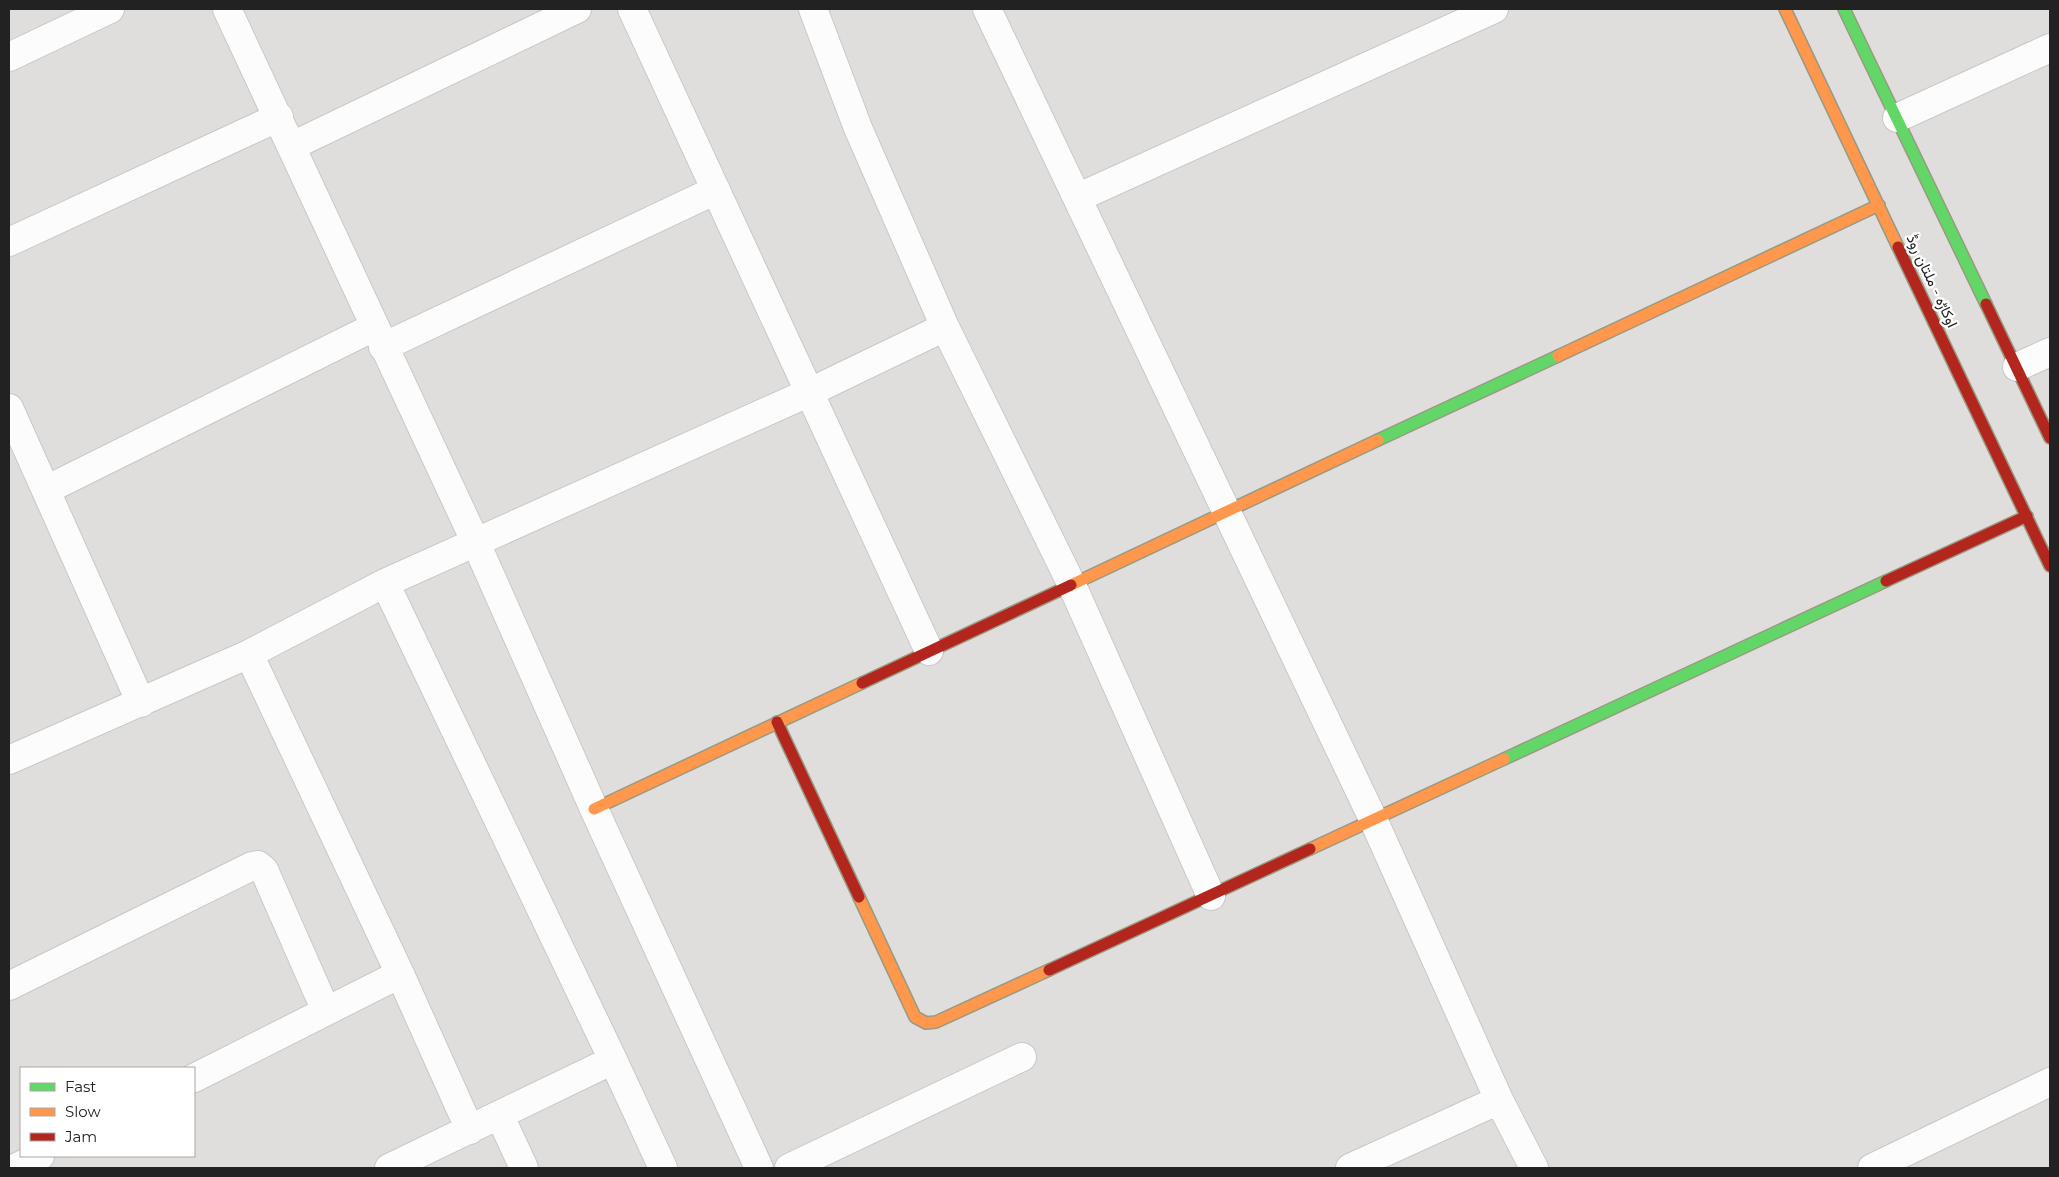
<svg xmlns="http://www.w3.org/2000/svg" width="2059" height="1177" font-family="Montserrat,Vazirmatn,sans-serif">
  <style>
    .residential { fill: #dfdedc; fill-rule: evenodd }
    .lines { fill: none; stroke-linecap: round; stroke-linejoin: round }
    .street-casing { stroke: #c9c8c7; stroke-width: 30 }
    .fast-casing { stroke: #999a82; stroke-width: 14 }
    .slow-casing { stroke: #999a82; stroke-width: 14 }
    .jam-casing { stroke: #999a82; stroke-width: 14 }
    .street { stroke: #fdfcfc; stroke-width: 28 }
    .fast { stroke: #63d668; stroke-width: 11 }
    .slow { stroke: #ff974d; stroke-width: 11 }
    .jam { stroke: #b3261e; stroke-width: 11 }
    .labels { text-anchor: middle; stroke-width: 4.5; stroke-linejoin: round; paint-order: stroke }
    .street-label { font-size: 15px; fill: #222; stroke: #fff }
  </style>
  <rect width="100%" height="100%" fill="#f0eeeb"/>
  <!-- residential -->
  <path class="residential" d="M9,9H2050V1168H9ZM21,1068H194V1156H21Z"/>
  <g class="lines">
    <defs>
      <path id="street" d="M227,9L476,543L594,809L759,1168
        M632,9L929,651
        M813,9L858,128L945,327L1071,583L1211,896
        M987,9L1373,819L1499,1100L1534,1168
        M9,57L110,9
        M1897,118L2050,48
        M292,146L577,9
        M1077,198L1494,9
        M9,242L279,117
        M383,347L716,190
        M2017,367L2050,352
        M9,408L141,703
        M46,490L374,327
        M385,583L613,1060L663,1168
        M249,654L400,974L470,1130
        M9,760L249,654L385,583L810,392L945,327
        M9,986L252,866L258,865L264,870L326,1011
        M194,1078L400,974
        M500,1116L524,1168
        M15,1168L40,1156
        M389,1168L613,1060
        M789,1168L1022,1057
        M1350,1168L1499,1100
        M1872,1168L2050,1082"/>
      <path id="fast" d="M1844,9L1986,304
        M1378,440L1558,356
        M1504,759L1886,581"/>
      <path id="slow" d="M1785,9L1898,247
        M1558,356L1879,205
        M1071,585L1378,440
        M594,809L862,683
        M1310,849L1504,759
        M859,897L915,1017L926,1023L936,1022L1049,970"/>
      <path id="jam" d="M1898,247L2050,566
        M1986,304L2050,438
        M1886,581L2027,516
        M862,683L1071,585
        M777,722L859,897
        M1049,970L1310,849"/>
    </defs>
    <!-- street casing -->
    <use href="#street" class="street-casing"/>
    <!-- fast casing -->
    <use href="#fast" class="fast-casing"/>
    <!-- slow casing -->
    <use href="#slow" class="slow-casing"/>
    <!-- jam casing -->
    <use href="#jam" class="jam-casing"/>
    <!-- street -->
    <use href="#street" class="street"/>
    <!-- fast -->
    <use href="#fast" class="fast"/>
    <!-- slow -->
    <use href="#slow" class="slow"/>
    <!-- jam -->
    <use href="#jam" class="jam"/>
  </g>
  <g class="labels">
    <!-- street labels -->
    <g class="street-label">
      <text transform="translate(1932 281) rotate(65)" y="5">اوکاڑہ - ملتان روڈ</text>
    </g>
  </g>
  <!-- border -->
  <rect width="2059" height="1177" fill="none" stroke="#222222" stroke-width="20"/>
  <!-- legend -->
  <rect x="20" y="1067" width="175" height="90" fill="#ffffff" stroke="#a7a7a7"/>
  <rect x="30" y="1083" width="25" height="8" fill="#63d668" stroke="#a7a7a7"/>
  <text x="65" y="1092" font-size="15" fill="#222222">Fast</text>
  <rect x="30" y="1108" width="25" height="8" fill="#ff974d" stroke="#a7a7a7"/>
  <text x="65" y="1117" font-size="15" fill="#222222">Slow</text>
  <rect x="30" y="1133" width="25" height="8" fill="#b3261e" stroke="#a7a7a7"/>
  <text x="65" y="1142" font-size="15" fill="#222222">Jam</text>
</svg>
